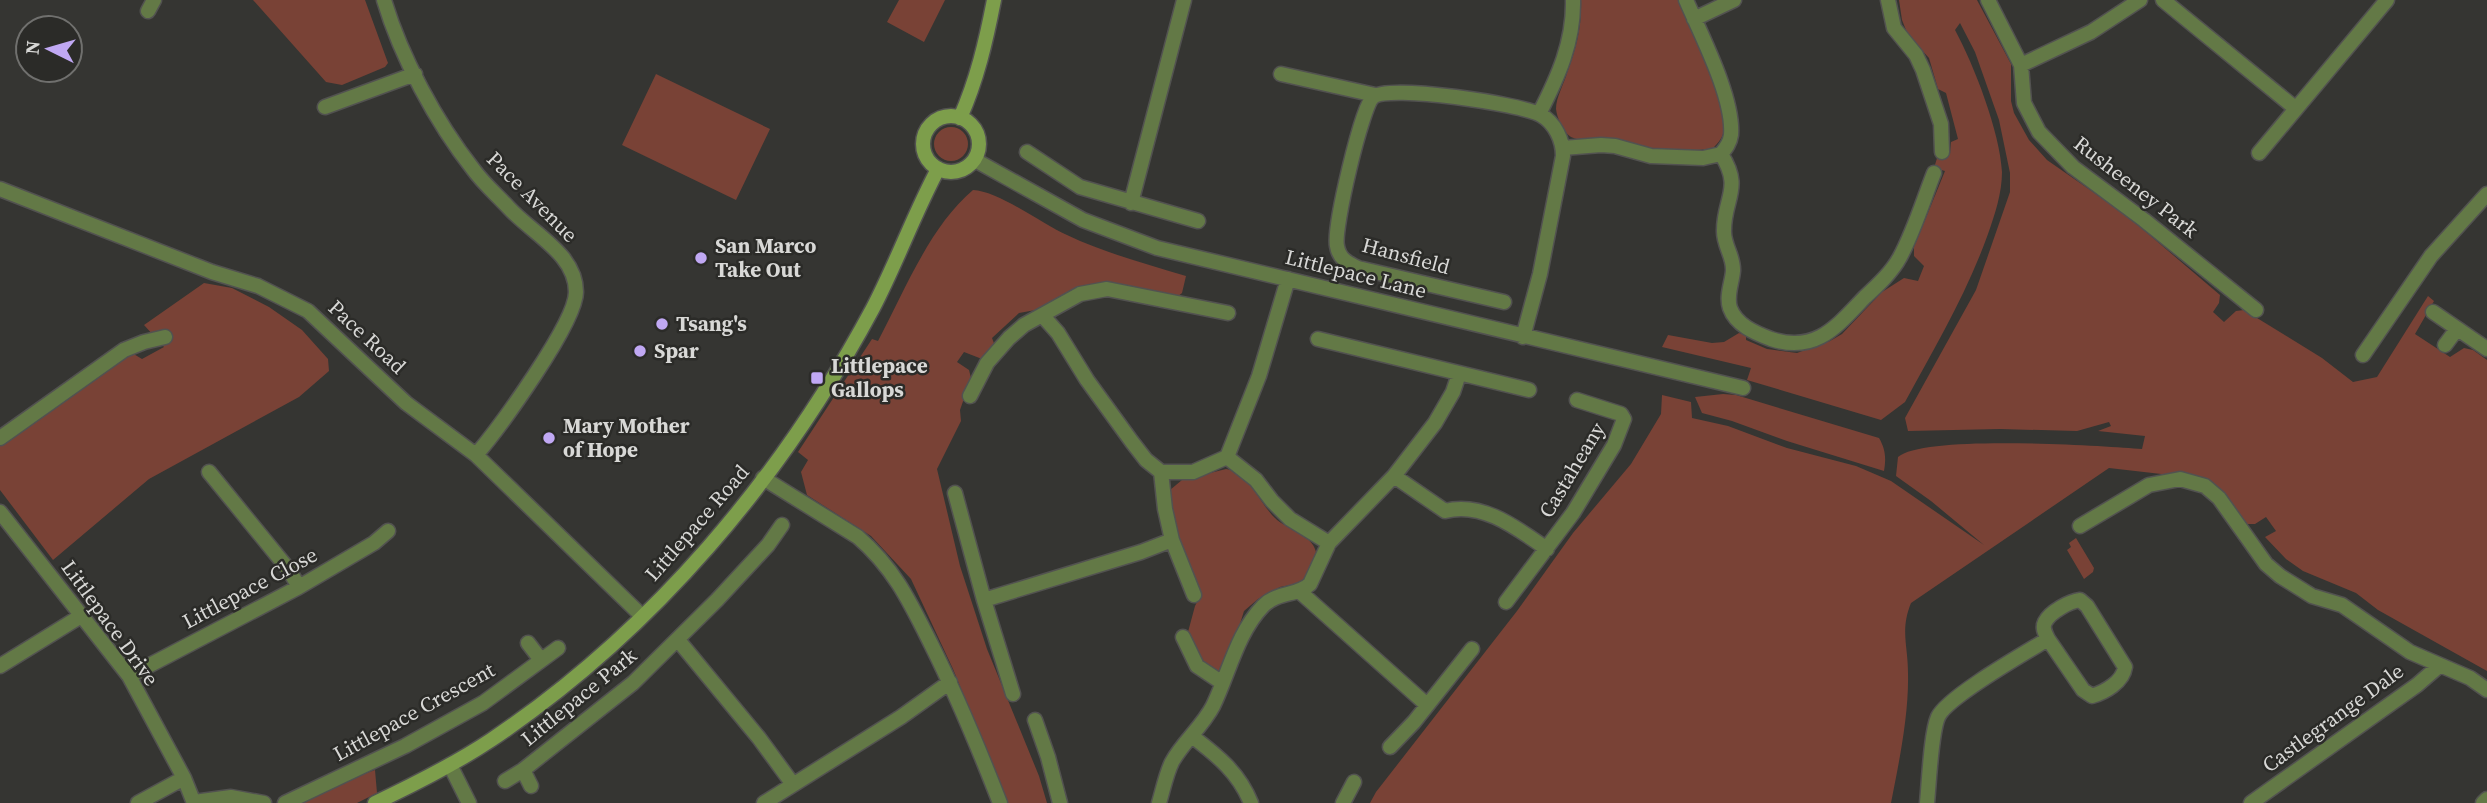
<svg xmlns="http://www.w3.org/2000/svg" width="2487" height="803" font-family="'Source Serif 4',serif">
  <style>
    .green { fill: #794236 }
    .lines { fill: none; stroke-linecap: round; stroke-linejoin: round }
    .street-casing { stroke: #525250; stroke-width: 17 }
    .secondary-casing { stroke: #525250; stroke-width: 17 }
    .street { stroke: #637946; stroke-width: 14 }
    .secondary { stroke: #7d9e4b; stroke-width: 14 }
    .poi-dot { fill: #c0a8f3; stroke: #2b2b28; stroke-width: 2.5 }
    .labels { text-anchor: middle; stroke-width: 5; stroke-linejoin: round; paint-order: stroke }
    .street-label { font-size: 21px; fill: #d8d8d6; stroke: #2b2b28 }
    .poi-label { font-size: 21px; font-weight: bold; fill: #d8d8d6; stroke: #2b2b28; text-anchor: start }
  </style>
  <rect width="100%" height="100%" fill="#353532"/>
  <!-- green -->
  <path class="green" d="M253,0H365L388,63L385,67L342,85L326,82Z
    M899,0H945L924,42L887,22Z
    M1581,0H1679C1690,26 1730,110 1723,134C1721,140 1717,144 1713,148C1696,152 1656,151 1638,147C1632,145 1625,140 1618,139C1603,135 1585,144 1571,137C1563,132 1557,118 1556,109C1556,97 1564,84 1567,73C1576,49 1582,26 1581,0Z
    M1899,0H1977L2011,64V101L2014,113L2029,140L2047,160L2126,215L2220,295L2219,303L2213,312L2224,322L2236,311L2244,310L2322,358L2353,382L2377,377L2428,296L2434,301L2415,334L2450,357L2464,348L2473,350L2487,360V671L2378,610L2356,593L2303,571L2286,559L2265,537L2276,531L2266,517L2255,524H2247L2224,496L2170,475L2109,468L1911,603C1900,630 1908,645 1908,673C1909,715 1899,762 1891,803H1370L1376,792L1517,611L1573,533L1631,464L1661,414L1662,395L1691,402L1692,418L1728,426L1787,448L1856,466L1891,481L1984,545L1931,501L1896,476L1898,457C1924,434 2100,446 2142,449L2145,436L2098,431L2111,426L2109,422L2077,431L2000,429L1908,431L1905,418L1976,290L2010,192V173L1999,120L1975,52L1960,23L1955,30C1974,65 2000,132 2002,172C2002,193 1995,214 1988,234C1967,293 1935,347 1905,402L1881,420L1747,380L1751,368L1662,347L1668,335L1712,343L1724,342L1739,333L1746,335V340L1767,349L1797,353L1830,341L1842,334L1882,292L1904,278L1918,281L1924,266L1914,256V247L1945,171L1934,168L1938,155L1950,154L1951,142L1958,139L1946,93L1938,89L1929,58L1908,35L1902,20Z
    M656,74L770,129L736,200L622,145Z
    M934 144a17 17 0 1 1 34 0a17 17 0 1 1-34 0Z
    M973,190C999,191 1042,224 1067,235C1105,253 1146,264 1186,276L1182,293L1177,297L1099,284L1090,285L1078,288L1041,309L1019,313L992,338L995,346L982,359L964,352L957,362L969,370L971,378L960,410L961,421L937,469L960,566L987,649L1039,776L1047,803H1008L953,669L911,579L871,536L807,495L801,472L808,460L798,452L872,339L878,341C904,292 930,226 973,190Z
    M204,283L232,288L269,307L302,330L328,359L329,371L299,397L149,479L53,560L0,490V440L132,353L142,359L164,347L144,325Z
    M1723,394L1736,395L1879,438C1886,450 1886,459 1884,471L1787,441L1732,421L1702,413L1695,397Z
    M1226,469C1250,473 1259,503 1275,518C1287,530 1312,534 1316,552L1306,579L1301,583L1280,587L1258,599L1244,611L1235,640L1221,670L1212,673L1206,667L1188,632L1195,606L1198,600L1172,523L1170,490L1182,480Z
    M2076,538L2094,568L2093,572L2084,579L2067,550L2071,547L2069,543Z
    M375,770L377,793L357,803H300L341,782Z"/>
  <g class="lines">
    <defs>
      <path id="street" d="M384,0C401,57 436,122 473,169C483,183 497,195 509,208C533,234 576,254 576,292C576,323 499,428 476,455
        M1888,0L1894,28L1916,55L1923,70L1941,124L1942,152
        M1988,0L2021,65L2024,103L2039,132L2073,167L2144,220L2256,310
        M2163,0L2295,108
        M148,11L154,0
        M1694,19L1734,0
        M2021,65L2091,32L2140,0
        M1281,74L1375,95
        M325,107L415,74
        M1539,114C1558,77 1574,42 1573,0
        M1563,148L1601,145L1615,146L1651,156L1703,158L1721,154C1726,148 1730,143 1731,135C1734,98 1701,35 1686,0
        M1027,152L1080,187L1198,221
        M2259,153L2387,0
        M1721,154C1743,188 1724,198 1724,230C1723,245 1734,256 1733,271C1732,283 1726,296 1730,308C1736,325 1755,333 1771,339C1816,354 1837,326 1865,297C1878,285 1892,272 1900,257C1914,231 1923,201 1934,173
        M975,160L1083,220L1157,248L1743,388
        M0,189L212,272L258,286L308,311L406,403L476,455L642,616
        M1131,203L1184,0
        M1288,279L1259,376L1227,457L1256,480L1272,501L1290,519L1329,543
        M1504,302L1358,268C1348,263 1339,259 1337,246C1333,229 1362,106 1373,97C1389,84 1521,104 1541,115C1555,123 1563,140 1563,156L1540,274L1523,337
        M2433,312L2487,349
        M1318,339L1529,390
        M2445,345L2457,329
        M2363,355L2431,256L2487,194
        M970,396L987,363L1009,338L1024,325L1080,294L1107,289L1228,313
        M0,438L124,350L144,342L165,337
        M209,472L289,570L299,587
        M1161,472H1193L1227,457
        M1394,476L1445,511C1483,501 1518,529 1547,549
        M763,478L858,537C894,568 910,602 931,644C957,696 979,749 1000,803
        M955,493L984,600L1013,694
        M0,512L129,676L184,778L194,803
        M2080,526L2149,485L2180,479L2205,486L2219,498L2266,564L2280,576L2312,596L2342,605L2410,652L2470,678L2487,690
        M1172,540L1194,595
        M1299,591L1427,705
        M984,600L1141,552L1172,540L1165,509L1161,472L1146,460L1132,442L1087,380L1058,333L1042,315
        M2080,600L2087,606L2125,667C2123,682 2105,692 2092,696L2083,690L2048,639C2045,633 2042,628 2045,622C2050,612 2070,601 2080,600Z
        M1506,602L1573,513L1614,445L1624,419L1621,414L1577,400
        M1183,637L1197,666L1221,682
        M678,640L759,738L792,783
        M528,643L541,660
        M0,666L81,616
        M129,676L299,587L374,543L388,531
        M1035,720L1048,757L1060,803
        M1193,737C1218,756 1239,773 1251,803
        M1390,747L1414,722L1472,649
        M450,765L469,803
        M523,770L531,786
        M505,781L523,770L633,683L717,600L768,545L782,525
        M194,802L231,797L264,803
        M138,803L184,778
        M285,803L405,746L483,703L558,648
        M764,803L901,717L950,682
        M1159,803C1163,790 1166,774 1172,762C1183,742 1202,727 1213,706C1229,673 1237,633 1263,606C1278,591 1298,596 1310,584L1329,543L1394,476L1435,423L1453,392L1459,374
        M1343,803L1354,782
        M1927,803C1929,783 1931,733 1938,717C1947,697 2025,653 2048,639
        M2251,803L2417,685L2439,666
        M2483,803L2487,799"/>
      <path id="secondary" d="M923 144a28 28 0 1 1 56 0a28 28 0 1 1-56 0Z
        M960,118C977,80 986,41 994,0
        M375,803C415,784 455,764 491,740C652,632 782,478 873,308C897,262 914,214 938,169"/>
    </defs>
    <!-- street casing -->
    <use href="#street" class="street-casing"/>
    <!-- secondary casing -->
    <use href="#secondary" class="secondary-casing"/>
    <!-- street -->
    <use href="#street" class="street"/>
    <!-- secondary -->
    <use href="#secondary" class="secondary"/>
  </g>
  <!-- markers -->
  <g class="poi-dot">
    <circle cx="701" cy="258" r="7"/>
    <circle cx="662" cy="324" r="7"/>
    <circle cx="640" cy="351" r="7"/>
    <rect x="810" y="371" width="14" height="14" rx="3.5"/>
    <circle cx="549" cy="438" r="7"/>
  </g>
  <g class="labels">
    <!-- street labels -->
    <g class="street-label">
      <text transform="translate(2136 187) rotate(38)" y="7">Rusheeney Park</text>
      <text transform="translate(532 197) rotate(45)" y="7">Pace Avenue</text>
      <text transform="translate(1406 256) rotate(15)" y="7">Hansfield</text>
      <text transform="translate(1356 274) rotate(14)" y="7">Littlepace Lane</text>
      <text transform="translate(367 337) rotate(43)" y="7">Pace Road</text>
      <text transform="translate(1572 470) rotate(-59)" y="7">Castaheany</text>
      <text transform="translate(697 523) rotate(-49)" y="7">Littlepace Road</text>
      <text transform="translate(250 588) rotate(-28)" y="7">Littlepace Close</text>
      <text transform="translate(110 623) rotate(54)" y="7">Littlepace Drive</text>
      <text transform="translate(579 697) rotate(-39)" y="7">Littlepace Park</text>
      <text transform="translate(414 712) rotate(-29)" y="7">Littlepace Crescent</text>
      <text transform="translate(2333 718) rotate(-36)" y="7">Castlegrange Dale</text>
    </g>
    <!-- poi labels -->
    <g class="poi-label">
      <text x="715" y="253">San Marco<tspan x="715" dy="24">Take Out</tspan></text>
      <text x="676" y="331">Tsang's</text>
      <text x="654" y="358">Spar</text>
      <text x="831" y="373">Littlepace<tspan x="831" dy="24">Gallops</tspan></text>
      <text x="563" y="433">Mary Mother<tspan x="563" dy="24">of Hope</tspan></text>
    </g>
  </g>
  <!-- north arrow -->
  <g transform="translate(49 49) rotate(275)"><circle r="33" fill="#2b2b28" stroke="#70706e" stroke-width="2"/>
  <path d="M0-5L12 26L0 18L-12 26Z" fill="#c0a8f3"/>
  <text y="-10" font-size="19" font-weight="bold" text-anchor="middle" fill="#d8d8d6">N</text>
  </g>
</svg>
